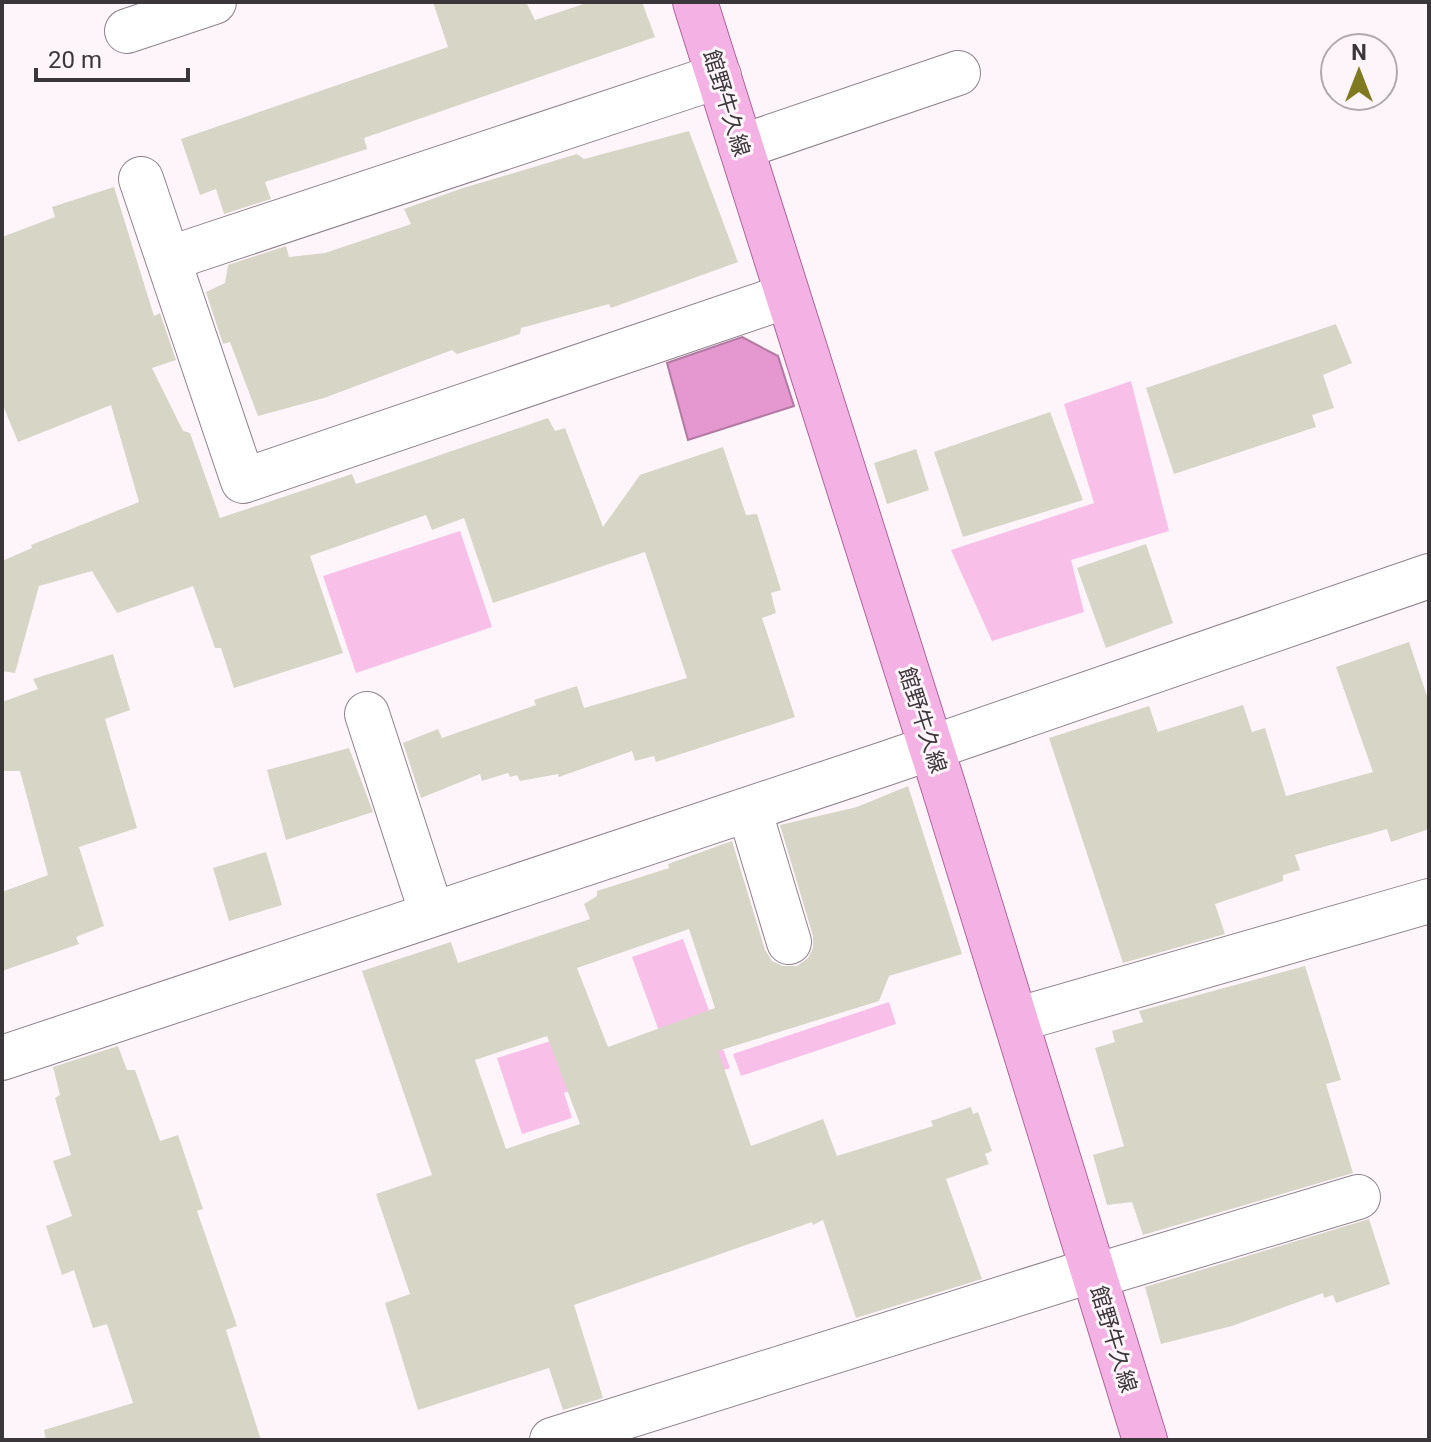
<svg xmlns="http://www.w3.org/2000/svg" width="1431" height="1442" font-family="Roboto,'Noto Sans JP',sans-serif">
  <style>
    .green { fill: #f8c0e8 }
    .water { fill: #e597d0; stroke: #b27aa3; stroke-width: 2 }
    .building { fill: #d6d5c6; fill-rule: evenodd }
    .lines { fill: none; stroke-linecap: round; stroke-linejoin: round }
    .minor-casing { stroke: #8f828b; stroke-width: 46 }
    .major-casing { stroke: #ae659c; stroke-width: 46 }
    .minor { stroke: #fff; stroke-width: 44 }
    .major { stroke: #f4b2e4; stroke-width: 44 }
    .labels { text-anchor: middle; stroke-width: 6; stroke-linejoin: round; paint-order: stroke }
    .street-label { font-size: 22px; fill: #3b3639; stroke: #fef5fb }
  </style>
  <rect width="100%" height="100%" fill="#fef5fb"/>
  <!-- green -->
  <path class="green" d="M1131,381L1169,531L1071,560L1084,612L992,641L951,550L1094,503L1064,404Z
    M460,531L492,627L356,673L323,576Z
    M683,939L730,1068L679,1086L632,957Z
    M889,1002L896,1024L741,1076L733,1054Z
    M598,1026L615,1076L564,1093L572,1118L522,1134L497,1058Z"/>
  <!-- water -->
  <path class="water" d="M742,337L778,356L794,406L688,440L667,363Z"/>
  <!-- building -->
  <path class="building" d="M433,2H526L535,20L590,2H642L655,37L364,138L367,149L265,182L271,199L224,214L216,189L200,195L181,139L448,47Z
    M689,131L738,262L611,308L609,304L521,328L520,334L457,354L452,350L324,398L258,416L230,342L223,344L206,292L225,283L228,265L286,246L289,257L325,253L411,224L404,209L460,189L577,154L584,159Z
    M114,187L154,316L160,313L176,360L152,368L183,431L190,433L220,518L352,474L356,484L548,418L555,431L565,428L603,527L640,475L723,447L746,515L757,514L781,590L771,593L776,613L762,618L795,717L656,762L654,756L635,761L632,751L559,777L558,774L520,781L517,775L510,777L508,773L482,781L480,774L421,798L403,743L438,729L442,738L536,705L534,700L577,686L584,708L687,678L645,552L493,603L464,518L432,530L426,515L310,556L343,653L234,688L221,648H215L193,586L117,613L92,571L39,586L15,673L2,671V561L32,548L31,545L139,502L111,405L18,442L2,403V237L55,217L52,207Z
    M1336,324L1352,363L1323,375L1334,408L1312,415L1316,427L1174,474L1146,388Z
    M1050,412L1083,500L963,537L934,452Z
    M916,449L929,490L887,504L874,463Z
    M1146,544L1173,623L1106,648L1077,568Z
    M1409,642L1429,702V829L1391,842L1387,829L1295,855L1300,870L1283,875V881L1215,904L1225,934L1123,963L1049,738L1149,706L1158,732L1243,705L1252,732L1265,728L1286,796L1373,772L1336,667Z
    M113,654L130,710L105,719L137,828L79,847L104,926L76,937L79,944L2,971V892L48,875L20,771H2V702L38,689L33,679Z
    M349,748L373,812L286,840L267,770Z
    M908,786L962,954L889,976L879,1001L718,1051L751,1146L823,1119L837,1156L933,1126L931,1121L971,1107L973,1114L978,1112L992,1151L985,1154L989,1164L946,1179L982,1279L856,1318L823,1220L813,1225L812,1222L574,1305L603,1398L563,1410L549,1368L418,1410L385,1303L410,1294L376,1194L432,1175L362,971L451,942L458,963L590,919L584,904L597,896V891L669,868L668,864L732,841L765,950L772,961L783,966H797L808,958L813,948V936L780,825L857,807ZM689,929L715,1008L608,1047L577,968ZM547,1036L580,1124L506,1149L475,1060Z
    M266,852L282,905L229,921L213,868Z
    M1305,966L1341,1080L1326,1084L1353,1173L1143,1235L1132,1202L1107,1205L1093,1155L1124,1146L1095,1048L1115,1042L1112,1031L1143,1022L1139,1011Z
    M118,1046L127,1070H135L160,1141L178,1135L203,1209L197,1211L237,1326L226,1330L261,1440H46L44,1430L133,1403L107,1324L93,1328L74,1270L62,1275L46,1226L72,1216L53,1161L71,1155L55,1098L60,1095L53,1067Z
    M1369,1219L1390,1284L1336,1303L1333,1295L1324,1298L1323,1293L1232,1326L1161,1344L1145,1287Z"/>
  <g class="lines">
    <defs>
      <path id="minor" d="M127,31L214,2
        M719,76L168,259L243,481L787,296
        M741,147L958,73
        M141,179L168,259
        M367,714L432,914
        M749,809L789,942
        M1016,1020L1429,901
        M2,1058L887,763L1429,576
        M1095,1276L1358,1197
        M552,1440L1093,1270"/>
      <path id="major" d="M695,2L944,788L1145,1440"/>
    </defs>
    <!-- minor casing -->
    <use href="#minor" class="minor-casing"/>
    <!-- major casing -->
    <use href="#major" class="major-casing"/>
    <!-- minor -->
    <use href="#minor" class="minor"/>
    <!-- major -->
    <use href="#major" class="major"/>
  </g>
  <g class="labels">
    <!-- street labels -->
    <g class="street-label">
      <text transform="translate(727 103) rotate(73)" y="8">館野牛久線</text>
      <text transform="translate(923 720) rotate(72)" y="8">館野牛久線</text>
      <text transform="translate(1114 1339) rotate(73)" y="8">館野牛久線</text>
    </g>
  </g>
  <!-- border -->
  <rect width="1431" height="1442" fill="none" stroke="#3b3639" stroke-width="8"/>
  <!-- north arrow -->
  <g transform="translate(1359 72)"><circle r="38" fill="#fef5fb" stroke="#b0a9ad" stroke-width="2"/>
  <path d="M0-6L14 30L0 20L-14 30Z" fill="#7f791f"/>
  <text y="-12" font-size="22" font-weight="bold" text-anchor="middle" fill="#3b3639">N</text>
  </g>
  <!-- scale -->
  <path d="M36 68v12h152v-12" fill="none" stroke="#3b3639" stroke-width="4"/>
  <text x="48" y="68" font-size="24" fill="#3b3639" stroke="#fef5fb" stroke-width="6" paint-order="stroke">20 m</text>
</svg>
